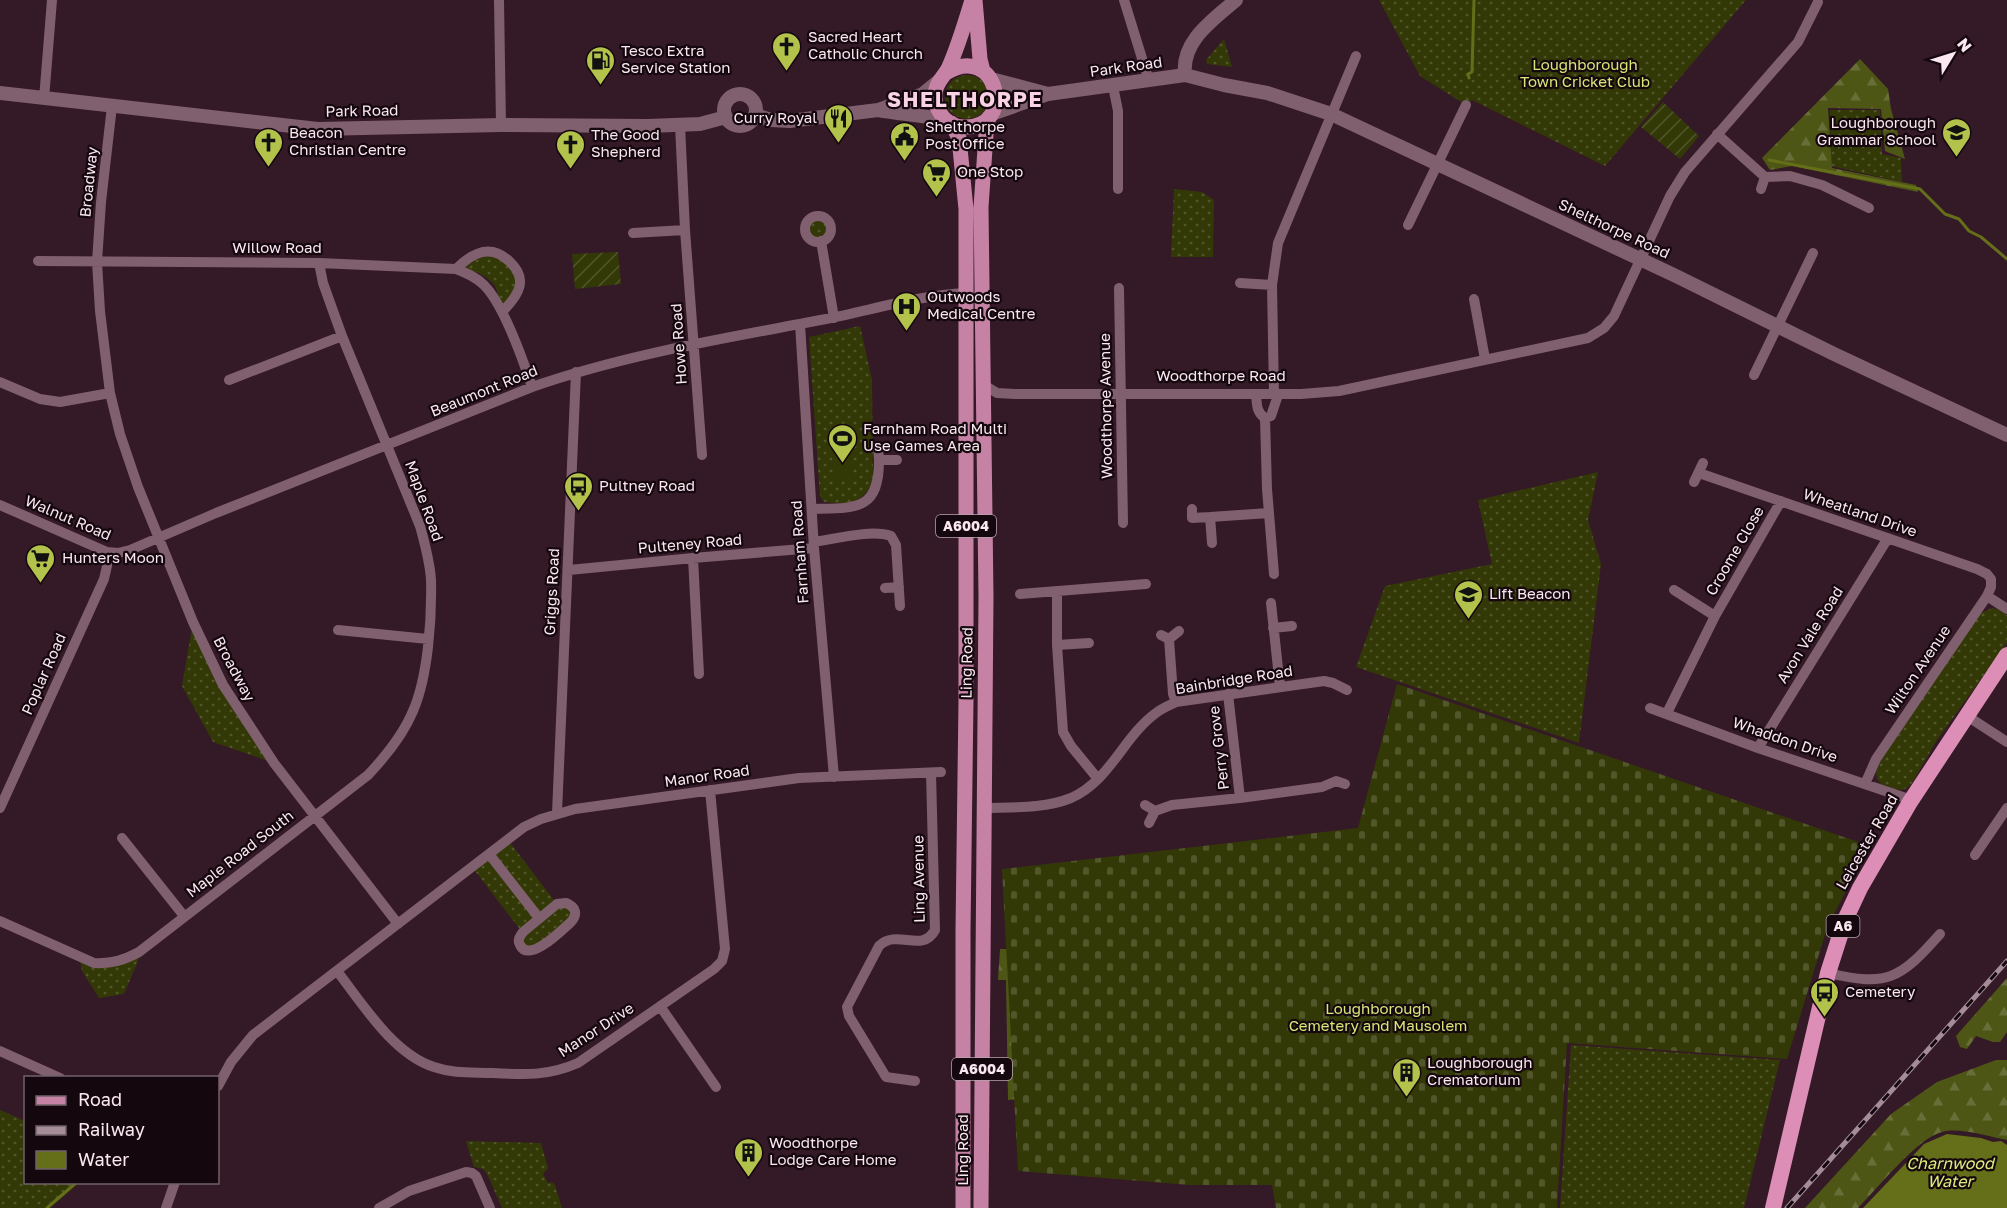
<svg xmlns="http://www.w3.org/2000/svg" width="2007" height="1208" font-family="'Golos Text',sans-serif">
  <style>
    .grass { fill: url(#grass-dots) }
    .forest { fill: url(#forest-firs) }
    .cemetery { fill: url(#cemetery-stones) }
    .garden { fill: url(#garden-furrows) }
    .pitch { fill: #333906 }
    .water { fill: #656e19 }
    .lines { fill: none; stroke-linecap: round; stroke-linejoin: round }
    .stream { stroke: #656e19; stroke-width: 3 }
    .minor { stroke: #805f6f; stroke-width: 10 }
    .tertiary { stroke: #805f6f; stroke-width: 14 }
    .primary { stroke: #c682a4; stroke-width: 15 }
    .trunk { stroke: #dd8eb6; stroke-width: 16 }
    .rail-casing { stroke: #a48d97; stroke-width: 5 }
    .rail { stroke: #14080e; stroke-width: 3; stroke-dasharray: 9; stroke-linecap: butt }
    .labels { text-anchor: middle; stroke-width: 4.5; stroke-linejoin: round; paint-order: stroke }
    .shield { fill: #14080e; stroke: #b6a4ac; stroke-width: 1.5 }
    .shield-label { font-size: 14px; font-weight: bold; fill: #fbe7ef }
    .poi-label { font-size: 15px; fill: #fbe7ef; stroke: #14080e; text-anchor: start }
    .park-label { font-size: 15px; fill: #d7e778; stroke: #14080e }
    .street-label { font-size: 15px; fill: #fbe7ef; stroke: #14080e }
    .water-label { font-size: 16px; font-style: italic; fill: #dcec7d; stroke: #14080e }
    .district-label { font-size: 21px; font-weight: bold; letter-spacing: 1.5px; fill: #f9d3e4; stroke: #14080e }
  </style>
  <defs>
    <pattern id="grass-dots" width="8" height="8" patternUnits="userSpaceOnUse" patternTransform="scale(1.5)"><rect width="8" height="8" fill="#333906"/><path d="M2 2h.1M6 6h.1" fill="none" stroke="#51562b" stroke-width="1.8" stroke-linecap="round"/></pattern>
    <pattern id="forest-firs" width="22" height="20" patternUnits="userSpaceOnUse" patternTransform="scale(1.5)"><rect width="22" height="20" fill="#4e5616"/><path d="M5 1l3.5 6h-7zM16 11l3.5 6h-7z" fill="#686e38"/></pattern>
    <pattern id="cemetery-stones" width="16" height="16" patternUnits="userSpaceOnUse" patternTransform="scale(1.5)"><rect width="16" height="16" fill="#333906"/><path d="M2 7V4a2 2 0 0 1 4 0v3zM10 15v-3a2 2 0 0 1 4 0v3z" fill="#51562b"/></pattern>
    <pattern id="garden-furrows" width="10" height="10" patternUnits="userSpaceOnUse" patternTransform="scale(1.5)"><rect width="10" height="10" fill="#333906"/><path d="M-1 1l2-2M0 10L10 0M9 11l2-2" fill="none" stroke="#51562b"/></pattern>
  </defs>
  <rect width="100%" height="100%" fill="#341926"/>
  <!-- grass -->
  <path class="grass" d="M1379,0H1746L1605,166L1472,100L1466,105L1420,76Z
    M1224,39L1232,67L1207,64L1206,60Z
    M945 97a22 22 0 1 1 44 0a22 22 0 1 1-44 0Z
    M1830,110H1880L1882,154L1901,158L1902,182L1831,166Z
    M1174,189L1202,192L1214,200L1213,257H1171Z
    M805 229a13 13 0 1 1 26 0a13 13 0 1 1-26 0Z
    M487,251L520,274L510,304H497C500,285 492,281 477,272L470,275L456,269Z
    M860,326L872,380L873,480C864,504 847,505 824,502L820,497L809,337Z
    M1598,472L1588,520L1601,564L1579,743L1356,667L1385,586L1492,564L1478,500Z
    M1992,608L1997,609L2007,615V643L1937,740L1912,783L1907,788L1902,790L1895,789L1881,784L1877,779L1876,773L1881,760L1981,613Z
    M193,622L274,763L213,742L182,686Z
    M508,840L557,904L576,912L538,949L524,950L522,932L472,867Z
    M143,949L124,994L99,998L82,971L79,956L94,963Z
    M1571,1045L1780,1060L1744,1208H1560Z
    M0,1110L25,1121L26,1182L79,1183L50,1208H0Z
    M466,1141L541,1143L548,1168L543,1174L548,1183L552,1182L555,1185L562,1208H502L487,1174L483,1169L474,1167Z"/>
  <!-- forest -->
  <path class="forest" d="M1860,59L1888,89L1891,109L1905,159L1885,151L1881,109L1828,108L1832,168L1916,185L1918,192L1792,166L1770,170L1762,158Z
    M1000,949H1016L1017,1099L1008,1100L1006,980H998Z
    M2007,978V1032L2000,1042H1993L1976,1036L1967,1049L1960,1047L1956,1036Z
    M1996,1060H2007V1140C1989,1137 1960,1127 1942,1132C1917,1138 1877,1189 1858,1208H1805L1891,1114L1937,1082Z"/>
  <!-- cemetery -->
  <path class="cemetery" d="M1397,684L1870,846L1828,925L1787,1059L1567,1043L1557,1208H1276L1272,1185H1190L1018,1171L1002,869L1358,828Z"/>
  <!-- garden -->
  <path class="garden" d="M1663,102L1699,136L1680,159L1641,127Z
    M618,252L621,284L575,289L572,254Z"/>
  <!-- pitch -->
  <path class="pitch" d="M851,447L852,479L834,480L832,449Z"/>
  <!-- water -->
  <path class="water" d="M1947,1134L1981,1138L1993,1142L2001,1141L2007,1145V1208H1863L1924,1144Z"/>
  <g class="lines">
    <!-- stream -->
    <path class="stream" d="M1469,78L1468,74L1472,72L1474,0
      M1769,160L1920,189L1945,214L1959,219L1969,231L1981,237L2007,259
      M47,1208L77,1182"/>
    <!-- minor -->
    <path class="minor" d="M499,0L501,125
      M1124,0L1149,81
      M1113,86L1118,111V189
      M44,99L52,0
      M112,106L101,202L97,262L100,311L110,393L120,434L138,487L193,622L223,685L274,763L398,924
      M680,125L685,230L702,455
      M1717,134L1765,177L1790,176L1822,185L1869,208
      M1761,189L1765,177
      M805 229a13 13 0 1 1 26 0a13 13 0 1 1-26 0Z
      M1408,225L1466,105
      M633,233L685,230
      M821,241L834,318
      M38,261L319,263L456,269C466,273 476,277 484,285C504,305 523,360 532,387
      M456,269C472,253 490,243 509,261C529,279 519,295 502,312
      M1240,283L1272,285
      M1119,288L1123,523
      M1474,299L1485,359
      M800,324L814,548L834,777
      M1754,375L1813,253
      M229,380L342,336
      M0,382L40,399L60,402L110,393
      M984,385L997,393L1015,394H1301L1339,391L1588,338L1604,328L1614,316L1670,196L1685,172L1798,42L1818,2
      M1256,394C1257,404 1256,412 1265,418L1271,416L1278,395
      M1274,395L1272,285L1278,243L1356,56
      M1265,418L1267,489L1274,574
      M878,447L879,460
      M1699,473L1977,569L1987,574L1991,579V587L1987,596L1876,759L1865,784
      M1694,482L1703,463
      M0,505L107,552L118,553L130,550L216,513L532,387C627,354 727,338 826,319C872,310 919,295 966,293
      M813,509C856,508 879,511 879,460H897
      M1192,509V518L1210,517L1212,543
      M1210,517L1269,513
      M814,542C835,539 872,529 891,536L896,545L900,606
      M693,558L699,674
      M569,570L693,558L814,548
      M885,588L899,587
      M1674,590L1715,616
      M1057,591V645L1063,732L1071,746L1098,779
      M1020,594L1146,584
      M1987,596L2007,609
      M1271,603L1280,687
      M1273,628L1292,626
      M338,630L428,639
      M1161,635L1169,639L1179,631
      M1169,639L1173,694L1176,702
      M1057,645L1089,643
      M1228,694L1240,798
      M1650,708L1758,748L1903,797L1910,802
      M1667,713L1715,616L1781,501
      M1967,716L2007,742
      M1758,748L1888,538
      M1145,805L1155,811L1149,823
      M0,808L104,579L107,566V552
      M983,808C1012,807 1044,809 1071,798C1110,781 1123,737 1156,713C1162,708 1170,705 1176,702L1324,681L1333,683L1347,690
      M1155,811L1172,805L1240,798L1322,787L1336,781L1345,784
      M557,813L576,372
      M122,838L184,916
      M489,854L539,918
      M1975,855L2007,808
      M566,903C576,907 578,914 571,922C563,929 529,964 520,945C517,940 520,936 523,932L557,904Z
      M0,921L94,963C112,964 124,960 139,952L368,775C386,756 403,735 413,711C428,677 432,618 431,580C430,562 425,544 420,526L342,336L323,283L319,263
      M337,971C362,1003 393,1054 434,1067C454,1074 473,1072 493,1073C525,1075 548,1076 578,1063L714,969L722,961L725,949L710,790
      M1828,973C1888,987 1900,979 1940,934
      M660,1006L716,1087
      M0,1051L60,1078
      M915,1081L886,1077L849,1016L847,1007L879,946C897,928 922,954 935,930L931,773
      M218,1086L231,1062L253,1035L524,827L541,819L575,809L799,778L941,772
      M166,1208L175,1182
      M379,1208L409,1191L466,1172L472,1173L476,1176L490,1208"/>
    <!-- tertiary -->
    <path class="tertiary" d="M1185,75C1181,41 1213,20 1236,0
      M991,79L1048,94
      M0,93L318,129L501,125L648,126L700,124L726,117
      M724 110a16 16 0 1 1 32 0a16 16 0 1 1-32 0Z
      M878,110C901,114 923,115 945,120
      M992,114L1048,94L1185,75L1224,85L1267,93L1331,114L1676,276L1834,354L2007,435
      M755,115L771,120L790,121L878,110L923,94L940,80"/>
    <!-- primary -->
    <path class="primary" d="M975,0L980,59L983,71
      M946,73C997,41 1018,129 964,127C954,127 944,121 939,111C935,104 934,96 936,89C938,81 944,76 948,69C958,47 965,23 972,0
      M951,123L959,138L966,209V700L963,931V1208
      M981,1208L986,596L981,207L987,120"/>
    <!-- trunk -->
    <path class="trunk" d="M1773,1208L1828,973L1845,920L1860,888L1910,802L2007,655"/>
    <defs>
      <path id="rail" d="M1787,1208L2007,961"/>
    </defs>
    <!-- rail casing -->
    <use href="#rail" class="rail-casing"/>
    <!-- rail -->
    <use href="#rail" class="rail"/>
  </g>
  <!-- icons -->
  <defs>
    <symbol id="church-pin" viewBox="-11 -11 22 30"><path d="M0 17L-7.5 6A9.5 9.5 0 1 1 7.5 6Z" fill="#b3c24b" stroke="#14080e"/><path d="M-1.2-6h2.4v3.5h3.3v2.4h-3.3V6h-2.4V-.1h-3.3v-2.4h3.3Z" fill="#111"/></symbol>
    <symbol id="fuel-pin" viewBox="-11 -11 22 30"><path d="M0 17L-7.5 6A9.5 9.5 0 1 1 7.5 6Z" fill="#b3c24b" stroke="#14080e"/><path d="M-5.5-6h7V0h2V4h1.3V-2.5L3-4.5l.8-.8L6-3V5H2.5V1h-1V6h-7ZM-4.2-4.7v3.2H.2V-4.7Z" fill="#111"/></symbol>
    <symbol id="restaurant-pin" viewBox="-11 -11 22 30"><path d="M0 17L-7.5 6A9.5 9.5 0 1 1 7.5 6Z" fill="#b3c24b" stroke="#14080e"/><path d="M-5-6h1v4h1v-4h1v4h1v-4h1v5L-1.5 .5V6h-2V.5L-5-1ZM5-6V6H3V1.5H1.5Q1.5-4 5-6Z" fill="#111"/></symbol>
    <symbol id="school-pin" viewBox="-11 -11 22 30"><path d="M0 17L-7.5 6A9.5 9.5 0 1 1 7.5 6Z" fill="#b3c24b" stroke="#14080e"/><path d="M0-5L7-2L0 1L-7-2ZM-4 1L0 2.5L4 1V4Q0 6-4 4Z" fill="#111"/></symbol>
    <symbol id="civic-pin" viewBox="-11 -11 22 30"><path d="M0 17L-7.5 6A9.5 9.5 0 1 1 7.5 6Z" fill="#b3c24b" stroke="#14080e"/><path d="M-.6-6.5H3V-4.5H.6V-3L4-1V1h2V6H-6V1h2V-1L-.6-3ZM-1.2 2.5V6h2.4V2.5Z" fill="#111"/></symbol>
    <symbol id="supermarket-pin" viewBox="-11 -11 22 30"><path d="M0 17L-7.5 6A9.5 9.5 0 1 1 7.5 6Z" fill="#b3c24b" stroke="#14080e"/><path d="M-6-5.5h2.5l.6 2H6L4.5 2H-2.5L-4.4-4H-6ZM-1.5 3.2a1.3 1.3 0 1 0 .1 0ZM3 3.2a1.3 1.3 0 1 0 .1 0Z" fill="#111"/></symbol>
    <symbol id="hospital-pin" viewBox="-11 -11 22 30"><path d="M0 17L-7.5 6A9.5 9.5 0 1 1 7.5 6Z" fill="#b3c24b" stroke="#14080e"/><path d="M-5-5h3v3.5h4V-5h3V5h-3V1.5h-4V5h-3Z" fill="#111"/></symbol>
    <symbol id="stadium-pin" viewBox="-11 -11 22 30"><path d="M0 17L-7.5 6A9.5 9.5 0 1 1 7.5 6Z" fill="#b3c24b" stroke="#14080e"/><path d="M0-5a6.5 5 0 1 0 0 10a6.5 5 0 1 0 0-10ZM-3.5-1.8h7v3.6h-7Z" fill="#111"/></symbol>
    <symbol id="bus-pin" viewBox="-11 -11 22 30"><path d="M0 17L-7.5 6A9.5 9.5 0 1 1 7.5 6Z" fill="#b3c24b" stroke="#14080e"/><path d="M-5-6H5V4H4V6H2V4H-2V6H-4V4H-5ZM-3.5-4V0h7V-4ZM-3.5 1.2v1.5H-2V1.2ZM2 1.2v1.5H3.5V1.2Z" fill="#111"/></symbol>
    <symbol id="building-pin" viewBox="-11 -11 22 30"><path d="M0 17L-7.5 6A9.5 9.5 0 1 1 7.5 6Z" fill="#b3c24b" stroke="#14080e"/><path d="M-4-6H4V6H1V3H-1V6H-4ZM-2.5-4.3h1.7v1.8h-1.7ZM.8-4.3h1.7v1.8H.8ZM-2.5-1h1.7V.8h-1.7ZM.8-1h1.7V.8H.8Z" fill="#111"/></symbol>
  </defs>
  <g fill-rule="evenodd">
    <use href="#church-pin" x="770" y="30" width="33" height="45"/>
    <use href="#fuel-pin" x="584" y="44" width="33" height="45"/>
    <use href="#restaurant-pin" x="822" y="102" width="33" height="45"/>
    <use href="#school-pin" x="1940" y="116" width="33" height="45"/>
    <use href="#civic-pin" x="888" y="120" width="33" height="45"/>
    <use href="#church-pin" x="252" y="126" width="33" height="45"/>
    <use href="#church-pin" x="554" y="128" width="33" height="45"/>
    <use href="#supermarket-pin" x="920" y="156" width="33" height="45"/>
    <use href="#hospital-pin" x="890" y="290" width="33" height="45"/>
    <use href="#stadium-pin" x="826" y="422" width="33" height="45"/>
    <use href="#bus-pin" x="562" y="470" width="33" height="45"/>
    <use href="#supermarket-pin" x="24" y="542" width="33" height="45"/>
    <use href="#school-pin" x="1452" y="578" width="33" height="45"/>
    <use href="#bus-pin" x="1808" y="976" width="33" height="45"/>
    <use href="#building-pin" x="1390" y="1056" width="33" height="45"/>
    <use href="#building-pin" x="732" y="1136" width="33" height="45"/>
  </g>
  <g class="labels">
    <!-- shield labels -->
    <g class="shield">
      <rect x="936" y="515" width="60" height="22" rx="4.5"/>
      <rect x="1826.5" y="915" width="33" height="22" rx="4.5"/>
      <rect x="952" y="1058" width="60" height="22" rx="4.5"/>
    </g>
    <g class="shield-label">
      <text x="966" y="531">A6004</text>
      <text x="1843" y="931">A6</text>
      <text x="982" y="1074">A6004</text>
    </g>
    <!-- poi labels -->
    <g class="poi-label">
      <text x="808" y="42">Sacred Heart<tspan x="808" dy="17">Catholic Church</tspan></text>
      <text x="621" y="56">Tesco Extra<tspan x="621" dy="17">Service Station</tspan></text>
      <text x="817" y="123" text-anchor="end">Curry Royal</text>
      <text x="1936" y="128" text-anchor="end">Loughborough<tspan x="1936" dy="17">Grammar School</tspan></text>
      <text x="925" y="132">Shelthorpe<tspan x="925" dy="17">Post Office</tspan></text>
      <text x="289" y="138">Beacon<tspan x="289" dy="17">Christian Centre</tspan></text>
      <text x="591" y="140">The Good<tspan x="591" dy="17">Shepherd</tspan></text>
      <text x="957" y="177">One Stop</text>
      <text x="927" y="302">Outwoods<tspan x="927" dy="17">Medical Centre</tspan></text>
      <text x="863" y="434">Farnham Road Multi<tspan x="863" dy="17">Use Games Area</tspan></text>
      <text x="599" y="491">Pultney Road</text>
      <text x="62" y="563">Hunters Moon</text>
      <text x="1489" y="599">Lift Beacon</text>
      <text x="1845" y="997">Cemetery</text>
      <text x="1427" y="1068">Loughborough<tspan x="1427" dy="17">Crematorium</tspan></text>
      <text x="769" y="1148">Woodthorpe<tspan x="769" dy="17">Lodge Care Home</tspan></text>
    </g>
    <!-- park labels -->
    <g class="park-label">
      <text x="1585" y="70">Loughborough<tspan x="1585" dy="17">Town Cricket Club</tspan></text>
      <text x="1378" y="1014">Loughborough<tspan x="1378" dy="17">Cemetery and Mausolem</tspan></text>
    </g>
    <!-- street labels -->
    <g class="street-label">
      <text transform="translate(1126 67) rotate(-8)" y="5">Park Road</text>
      <text transform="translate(362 111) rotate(-1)" y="5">Park Road</text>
      <text transform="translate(89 182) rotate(-84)" y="5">Broadway</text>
      <text transform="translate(1614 229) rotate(25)" y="5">Shelthorpe Road</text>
      <text x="277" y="253">Willow Road</text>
      <text transform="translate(679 344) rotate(-94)" y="5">Howe Road</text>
      <text x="1221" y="381">Woodthorpe Road</text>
      <text transform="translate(484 391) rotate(-22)" y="5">Beaumont Road</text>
      <text transform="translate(1106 406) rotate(-91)" y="5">Woodthorpe Avenue</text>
      <text transform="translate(424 501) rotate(70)" y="5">Maple Road</text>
      <text transform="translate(1860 513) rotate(19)" y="5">Wheatland Drive</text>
      <text transform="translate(68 518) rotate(23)" y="5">Walnut Road</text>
      <text transform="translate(690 544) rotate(-5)" y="5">Pulteney Road</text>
      <text transform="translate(1735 551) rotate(-60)" y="5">Croome Close</text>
      <text transform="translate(800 552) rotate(-94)" y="5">Farnham Road</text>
      <text transform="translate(552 592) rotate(-87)" y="5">Griggs Road</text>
      <text transform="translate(1810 635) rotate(-58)" y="5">Avon Vale Road</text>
      <text transform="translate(967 663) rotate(-89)" y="5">Ling Road</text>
      <text transform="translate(234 669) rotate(62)" y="5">Broadway</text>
      <text transform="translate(1918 670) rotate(-56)" y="5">Wilton Avenue</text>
      <text transform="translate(44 674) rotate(-66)" y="5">Poplar Road</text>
      <text transform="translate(1234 680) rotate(-9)" y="5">Bainbridge Road</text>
      <text transform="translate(1785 740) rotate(19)" y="5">Whaddon Drive</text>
      <text transform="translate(1219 748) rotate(-97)" y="5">Perry Grove</text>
      <text transform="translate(707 776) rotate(-8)" y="5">Manor Road</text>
      <text transform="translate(1867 842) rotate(-60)" y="5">Leicester Road</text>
      <text transform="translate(240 854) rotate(-38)" y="5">Maple Road South</text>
      <text transform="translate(919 879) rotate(-91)" y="5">Ling Avenue</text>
      <text transform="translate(596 1030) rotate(-33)" y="5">Manor Drive</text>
      <text transform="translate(963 1150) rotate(-90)" y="5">Ling Road</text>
    </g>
    <!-- water labels -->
    <g class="water-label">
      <text x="1950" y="1169">Charnwood<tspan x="1950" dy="18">Water</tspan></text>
    </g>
    <!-- district labels -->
    <g class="district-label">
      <text x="965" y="107">SHELTHORPE</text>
    </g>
  </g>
  <!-- legend -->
  <rect x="24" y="1076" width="195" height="108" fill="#14080e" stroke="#706168" stroke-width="1.5"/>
  <rect x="36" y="1096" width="30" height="9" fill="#c682a4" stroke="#706168" stroke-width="1.5"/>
  <text x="78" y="1106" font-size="18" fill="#fbe7ef">Road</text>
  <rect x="36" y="1126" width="30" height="9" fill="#a48d97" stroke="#706168" stroke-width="1.5"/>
  <text x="78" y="1136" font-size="18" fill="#fbe7ef">Railway</text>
  <rect x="36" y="1151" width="30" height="18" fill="#656e19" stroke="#706168" stroke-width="1.5"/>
  <text x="78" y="1166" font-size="18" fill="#fbe7ef">Water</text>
  <!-- north arrow -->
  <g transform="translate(1953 54) rotate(52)" stroke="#14080e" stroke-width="4.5" paint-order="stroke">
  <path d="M0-4.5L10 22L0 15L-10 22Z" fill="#fbe7ef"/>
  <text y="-9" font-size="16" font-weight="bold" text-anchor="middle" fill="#fbe7ef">N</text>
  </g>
</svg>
